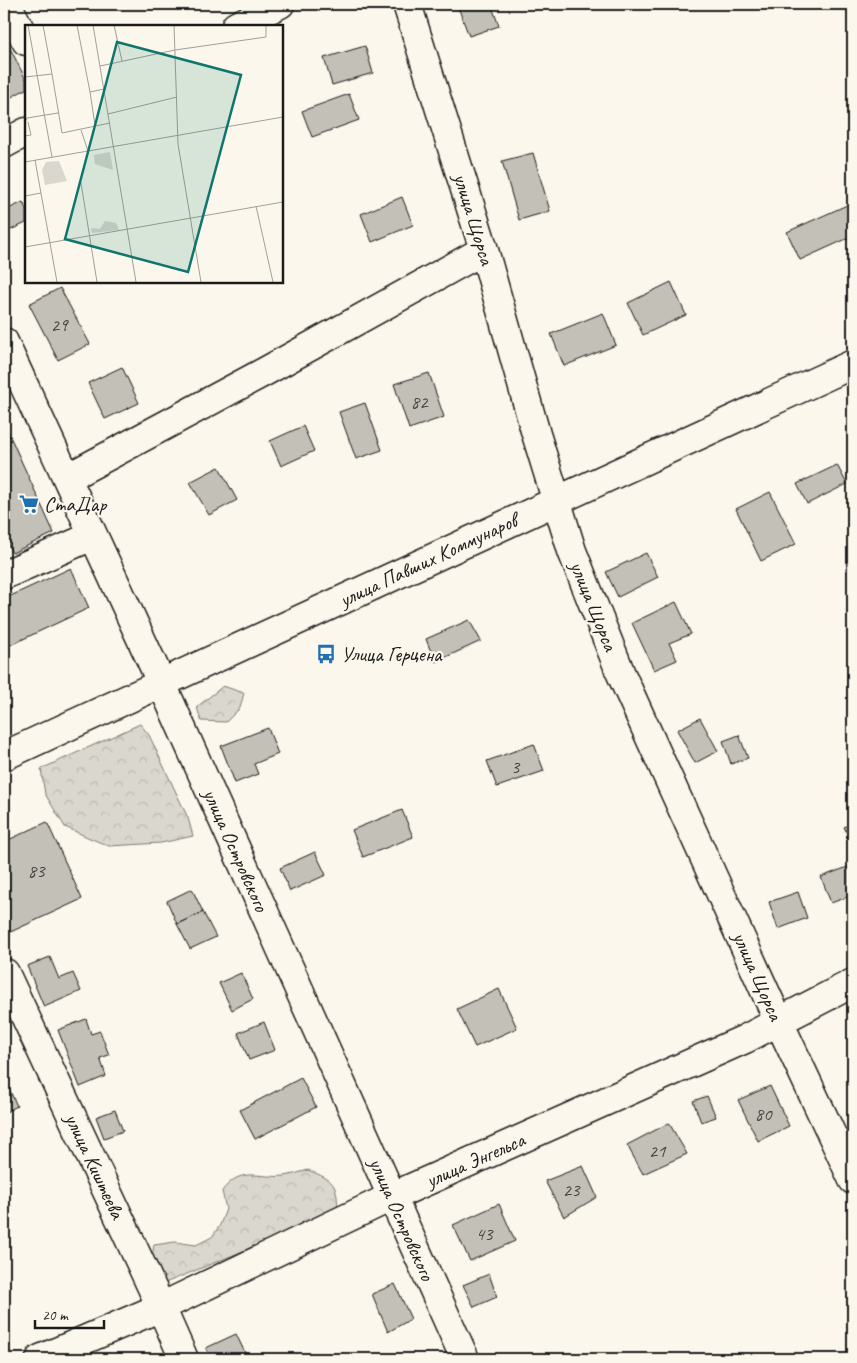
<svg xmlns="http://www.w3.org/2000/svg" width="857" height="1363" font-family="Caveat,sans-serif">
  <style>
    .forest { fill: url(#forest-crowns); stroke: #7b7a75 }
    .building { fill: #c3c0b8; stroke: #1c1c1c }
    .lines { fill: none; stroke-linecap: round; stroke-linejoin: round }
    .minor-casing { stroke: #1c1c1c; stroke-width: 31 }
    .minor { stroke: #fbf7ec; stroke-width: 28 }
    .labels { text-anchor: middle; stroke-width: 4.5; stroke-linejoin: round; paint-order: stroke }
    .number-label { font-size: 19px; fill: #464543 }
    .street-label { font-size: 21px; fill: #1c1c1c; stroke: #fbf7ec }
    .poi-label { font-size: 21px; fill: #1c1c1c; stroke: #fbf7ec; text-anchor: start }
    .inset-road { fill: none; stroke: #a29f99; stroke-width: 1 }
    .view { fill: #0f766e; fill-opacity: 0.15; stroke: #0f766e; stroke-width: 2.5 }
    .inset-edge { fill: none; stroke: #1c1c1c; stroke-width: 2.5 }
  </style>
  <defs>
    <pattern id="forest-crowns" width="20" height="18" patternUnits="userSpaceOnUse" patternTransform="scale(1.25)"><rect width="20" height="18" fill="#dad7ce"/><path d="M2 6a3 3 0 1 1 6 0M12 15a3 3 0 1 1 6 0" fill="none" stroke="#bab8b0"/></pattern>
  </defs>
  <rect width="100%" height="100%" fill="#fbf7ec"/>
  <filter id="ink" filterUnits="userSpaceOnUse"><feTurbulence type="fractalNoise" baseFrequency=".02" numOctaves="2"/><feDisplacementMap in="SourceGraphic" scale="10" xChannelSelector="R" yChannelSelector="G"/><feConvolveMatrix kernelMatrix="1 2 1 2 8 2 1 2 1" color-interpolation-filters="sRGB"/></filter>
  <g filter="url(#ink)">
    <!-- forest -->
    <path class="forest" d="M223,686L244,693L240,708L226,722L201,721L197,707Z
      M140,724L149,735L188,818L193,836L161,843L109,846L92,839L65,827L45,794L41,769Z
      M308,1170C335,1181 337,1183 338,1212L165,1283L154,1279L150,1269L154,1245L175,1242L196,1245L212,1237L220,1225L226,1209L222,1191C242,1165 258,1179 284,1176C292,1175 300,1172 308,1170Z"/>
    <!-- building -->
    <path class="building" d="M467,4H491L499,26L469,36L458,7Z
      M4,36L26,80V89L4,101Z
      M365,46L373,73L332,85L324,58Z
      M349,94L359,120L312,137L302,111Z
      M533,153L550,211L519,220L502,161Z
      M402,197L413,225L372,242L361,214Z
      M23,202L26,209V223L4,233V211Z
      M847,205L853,219V236L800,260L787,232Z
      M671,282L686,315L643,335L628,303Z
      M60,288L90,344L58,360L29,304Z
      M603,313L616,345L564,366L551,334Z
      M122,367L139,403L105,419L88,383Z
      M429,373L444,417L409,429L394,384Z
      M365,403L382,450L356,459L339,412Z
      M4,423L54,533L12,553L4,536Z
      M303,426L314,451L281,466L270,441Z
      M837,465L847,484L807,504L797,484Z
      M219,467L237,500L209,515L190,482Z
      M770,492L796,544L761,561L736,509Z
      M646,553L658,577L618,597L606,572Z
      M71,568L89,608L4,648V599Z
      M676,602L691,634L669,643L677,660L654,670L632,623Z
      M469,620L481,641L435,662L426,639Z
      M700,718L718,751L695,763L677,730Z
      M268,728L278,754L254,764L258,774L235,783L221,746Z
      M739,735L748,758L731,764L723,741Z
      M534,744L544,771L497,787L487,761Z
      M402,810L413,837L363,857L352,830Z
      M47,822L82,899L4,935V842Z
      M853,823V840L851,841L844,827Z
      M315,852L326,875L290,891L280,868Z
      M853,865V895L831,903L821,877Z
      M192,889L203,912L177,924L167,901Z
      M798,892L807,918L778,929L769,902Z
      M203,912L216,937L190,949L177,924Z
      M50,957L59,979L73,973L81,991L44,1007L27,966Z
      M241,973L253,999L232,1010L219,983Z
      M499,989L517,1028L475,1047L457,1009Z
      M86,1019L91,1034L100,1031L109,1055L100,1058L106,1076L80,1087L58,1030Z
      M264,1022L275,1050L249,1060L238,1033Z
      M4,1078L17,1106L4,1113Z
      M301,1078L316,1107L255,1139L240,1110Z
      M770,1086L789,1126L758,1141L738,1100Z
      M707,1096L716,1117L701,1122L693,1101Z
      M115,1110L123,1131L104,1138L96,1117Z
      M669,1123L687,1154L643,1174L627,1145Z
      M583,1166L597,1197L564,1217L545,1181Z
      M499,1204L515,1241L470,1261L453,1225Z
      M489,1274L497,1297L474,1307L463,1285Z
      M395,1284L411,1319L388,1332L372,1294Z
      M236,1334L248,1359H212L206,1348Z"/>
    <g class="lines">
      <defs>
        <path id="minor" d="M7,4L26,41
          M407,4L484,250L536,434L572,551L621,674L779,1022L853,1180
          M236,26L280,4
          M4,144L26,132
          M4,342L161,682L465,1359
          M67,478L266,371L484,250
          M4,575L92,536
          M4,756L853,364
          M5,973L161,1307L184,1359
          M40,1359L161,1307L391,1197L745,1039L853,983"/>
      </defs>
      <!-- minor casing -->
      <use href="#minor" class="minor-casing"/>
      <!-- minor -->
      <use href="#minor" class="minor"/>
    </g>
  </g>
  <!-- icons -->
  <defs>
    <symbol id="supermarket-bare" viewBox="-9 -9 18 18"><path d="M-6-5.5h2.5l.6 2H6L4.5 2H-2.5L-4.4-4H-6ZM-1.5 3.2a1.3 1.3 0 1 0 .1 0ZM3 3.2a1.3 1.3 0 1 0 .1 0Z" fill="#1f6fb2" stroke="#fbf7ec" stroke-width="2.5" paint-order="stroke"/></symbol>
    <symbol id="bus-bare" viewBox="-9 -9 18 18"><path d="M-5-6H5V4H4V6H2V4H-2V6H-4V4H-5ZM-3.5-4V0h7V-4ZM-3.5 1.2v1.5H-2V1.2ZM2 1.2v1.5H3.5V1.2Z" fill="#1f6fb2" stroke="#fbf7ec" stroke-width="2.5" paint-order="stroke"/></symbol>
  </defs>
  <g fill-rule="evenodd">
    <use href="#supermarket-bare" x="15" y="490" width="28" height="28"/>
    <use href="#bus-bare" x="312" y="640" width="28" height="28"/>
  </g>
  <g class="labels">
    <!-- number labels -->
    <g class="number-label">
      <text x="59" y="331">29</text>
      <text x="419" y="408">82</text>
      <text x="515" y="773">3</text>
      <text x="36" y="877">83</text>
      <text x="763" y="1120">80</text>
      <text x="657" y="1157">21</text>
      <text x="571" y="1196">23</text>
      <text x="484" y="1240">43</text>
    </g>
    <!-- street labels -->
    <g class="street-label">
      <text transform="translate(474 219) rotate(73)" y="7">улица Щорса</text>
      <text transform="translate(428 560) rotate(-25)" y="7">улица Павших Коммунаров</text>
      <text transform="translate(594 606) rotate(68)" y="7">улица Щорса</text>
      <text transform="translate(236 850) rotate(66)" y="7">улица Островского</text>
      <text transform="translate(758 976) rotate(66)" y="7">улица Щорса</text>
      <text transform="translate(475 1160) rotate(-24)" y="7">улица Энгельса</text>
      <text transform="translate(95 1166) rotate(65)" y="7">улица Киштеева</text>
      <text transform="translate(402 1219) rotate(66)" y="7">улица Островского</text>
    </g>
    <!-- poi labels -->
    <g class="poi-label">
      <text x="44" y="511">СтаДар</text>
      <text x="341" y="661">Улица Герцена</text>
    </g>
  </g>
  <!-- overview -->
  <g transform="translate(25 25)">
    <rect width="258" height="258" fill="#fbf7ec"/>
    <path d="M85,127L88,145L70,139L69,130ZM34,136L42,156L20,160L17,145L21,137ZM80,196L91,198L94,205L67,208L66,203L75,204Z" fill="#dad7ce"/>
    <path class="inset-road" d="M3,0L27,132M52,0L65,67M68,0L111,257M89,0L97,36M149,0L153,119L176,257M75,41L150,25L241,12V0M27,49L37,108L85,98M0,52L27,49L18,0M83,89L152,72M0,97L2,93L33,88M70,100L65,67L79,64M56,105L63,126M0,111L6,110L3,97M10,135L32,257M0,137L258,92M56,158L72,257M0,171L16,168M231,181L248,257M0,222L258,177"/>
    <path class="view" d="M92,17L216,50L163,247L40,214Z"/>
    <rect width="258" height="258" class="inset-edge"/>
  </g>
  <!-- margin -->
  <rect width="857" height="1363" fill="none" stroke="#fbf7ec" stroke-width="20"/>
  <rect x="10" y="10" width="837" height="1343" fill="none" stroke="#1c1c1c" stroke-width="2" filter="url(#ink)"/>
  <!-- scale -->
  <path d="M35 1320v8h69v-8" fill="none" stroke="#1c1c1c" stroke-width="2.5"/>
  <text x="42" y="1320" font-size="15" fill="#1c1c1c" stroke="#fbf7ec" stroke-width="4" paint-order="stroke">20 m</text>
</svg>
